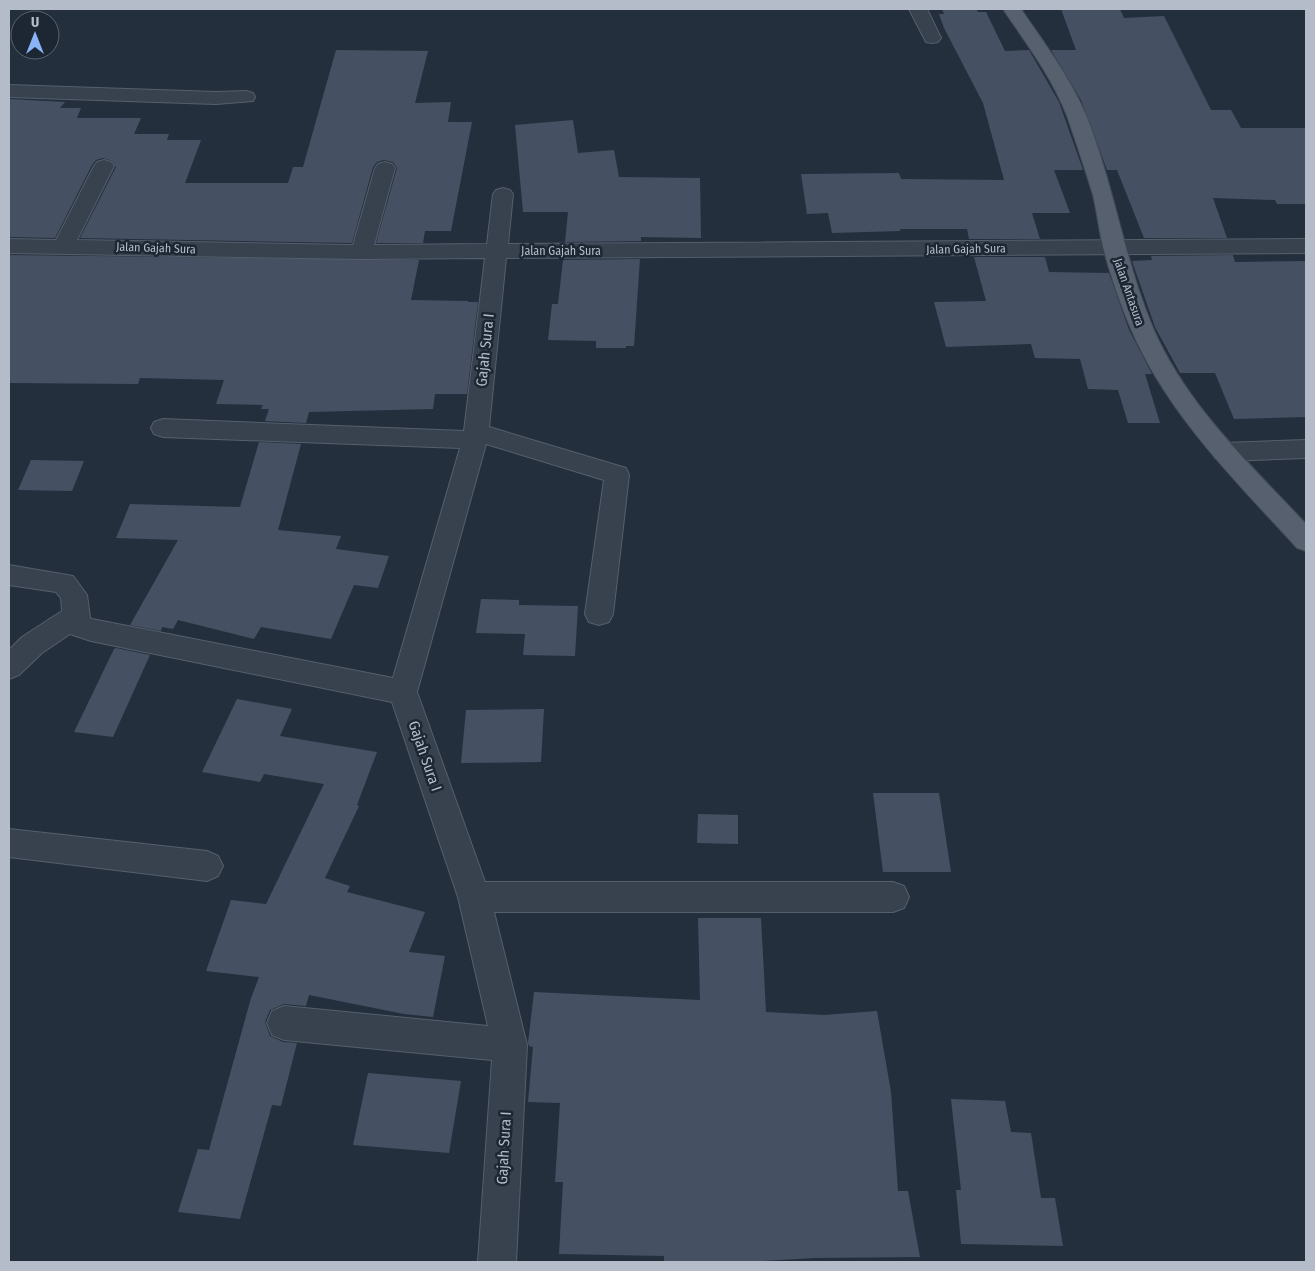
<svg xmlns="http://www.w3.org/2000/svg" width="1315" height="1271" font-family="'Fira Sans Condensed',sans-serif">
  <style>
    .building { fill: #455162 }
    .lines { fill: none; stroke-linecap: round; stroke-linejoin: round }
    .minor-casing { stroke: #565f6c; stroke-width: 2 }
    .major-casing { stroke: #414a57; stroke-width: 2 }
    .minor { fill: #38414e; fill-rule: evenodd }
    .major { fill: #56606e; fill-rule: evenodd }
    .labels { text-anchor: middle; stroke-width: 5; stroke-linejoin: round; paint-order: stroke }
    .far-street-label { font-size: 12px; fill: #b4bcc9; stroke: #1d2633 }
    .street-label { font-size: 15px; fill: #b4bcc9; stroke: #1d2633 }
  </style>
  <rect width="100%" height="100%" fill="#242f3e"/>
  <!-- building -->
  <path class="building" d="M942,9H976L978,12H986L1005,51L1029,50L1059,102L1083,170H1054L1070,213H1032L1040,239H969L967,229H900V231L832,233L828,213L807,214L801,174L899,173L901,179L1004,180L983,103L944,28L939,14H944Z
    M1061,9H1120L1124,18L1164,16L1211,110H1231L1241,128H1306V204H1277L1275,200L1213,198L1227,238H1144L1117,170H1107L1081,100L1051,50H1076Z
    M336,50L428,51L415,103L451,102L448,122H472L451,231H425L423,243H376L397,168L393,162L384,160L377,162L373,167L352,243L80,238L116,167L112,161L103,158L96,160L92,165L55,238L9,237V99L65,102L60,108H81L77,118H141L134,134H169L167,140H201L185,183H288L293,167H303Z
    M573,120L578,153L614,150L619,177L700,178L701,238L641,237V241L565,242L568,212H523L515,125Z
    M9,255L419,260L411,300L468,301V302H478L467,394H435L433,409L309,412L306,423L265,421L269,409H261L263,405L216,404L224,380L140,378L138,384L9,383Z
    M1233,255L1235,262L1306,261V417L1234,419L1215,373H1180L1155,327L1132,261L1152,260L1151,256Z
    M974,257H1045L1049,272L1109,273L1129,330L1152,374H1145L1160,423H1128L1118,390L1088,389L1080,359L1035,358L1031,344L946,347L934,302L986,301Z
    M640,259L634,346H626V348H596V341L548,340L552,304H558L563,260Z
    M259,442L301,444L278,530L341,536L336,549L389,556L378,588L354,585L331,639L261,627L254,639L178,620L173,629L162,627L161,631L130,625L178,540L116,538L130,504L240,507Z
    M31,460L84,461L72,491L18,490Z
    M481,599L519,600V605L578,606L575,656L523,655L525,634L476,633Z
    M116,648L150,655L113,737L74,732L114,649Z
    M237,699L292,709L280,736L377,752L357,805L359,806L325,878L350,886L347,892L425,912L409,952L445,956L433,1017L404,1014L309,995L306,1006L284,1004L270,1010L265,1022L270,1036L283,1042L297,1043L281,1106L272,1105L240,1219L178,1212L198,1149L209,1150L251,998L259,977L206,971L231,900L266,904L324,784L264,774L260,782L202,772Z
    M544,709L541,762L461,763L466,710Z
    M873,793H939L951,872H883Z
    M698,814L738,815V844L697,843Z
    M698,918H761L766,1012L824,1015L877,1011L891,1092L898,1191H908L920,1257L815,1258L745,1262H664V1256L559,1254L563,1182H555L560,1103L528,1102L533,1047L529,1046L528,1043L534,992L700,1000Z
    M368,1073L461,1081L449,1153L353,1145Z
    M951,1099L1005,1101L1011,1132L1031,1133L1041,1198H1055L1063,1246L961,1244L956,1190H961Z"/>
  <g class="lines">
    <defs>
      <path id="minor" d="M909,9H927L941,38L938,42L932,43L926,42Z
        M9,85L216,92L246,91L253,93L255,97L253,101L216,104L9,97Z
        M104,160L111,162L114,166L77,240L353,245L375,168L378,164L385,162L392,164L395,168L374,245L487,244L493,194L496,190L503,188L510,190L513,194L508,244L1306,239V253L506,258L489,427L626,468L629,475L613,614L609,622L599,625L589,622L585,614L604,480L486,444L417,692L485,882H893L904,886L909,897L904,908L893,912H494L527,1045L516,1262H478L492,1060L284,1040L272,1035L267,1023L272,1011L284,1006L488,1026L458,897L392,702L91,641L70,634L42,653L19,675L9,679V650L22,637L62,611L61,598L56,592L9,585V565L73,576L87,595L90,618L92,619L393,678L460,448L163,437L154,434L151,428L154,422L163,419L464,431L485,258L362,259L9,253V239L56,240L94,166L97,162Z
        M1306,440V458L1224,461L1215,458L1212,452L1215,446L1224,443Z
        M9,829L207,851L218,856L223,866L218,876L207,881L9,857Z"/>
      <path id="major" d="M1003,9H1021C1044,43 1070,77 1086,115C1114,185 1124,259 1153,328C1186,405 1250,464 1306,524V551L1297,548C1235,480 1168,415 1131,329C1120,303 1110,274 1103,247C1099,230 1097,212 1093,195C1085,169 1076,142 1067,116C1052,77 1026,43 1003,9Z"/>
    </defs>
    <!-- minor casing -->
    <use href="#minor" class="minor-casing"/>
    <!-- major casing -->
    <use href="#major" class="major-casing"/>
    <!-- minor -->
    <use href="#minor" class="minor"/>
    <!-- major -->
    <use href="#major" class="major"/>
  </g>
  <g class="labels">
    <!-- far-street labels -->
    <g class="far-street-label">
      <text transform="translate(156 248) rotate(2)" y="4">Jalan Gajah Sura</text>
      <text transform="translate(966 249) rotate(-1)" y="4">Jalan Gajah Sura</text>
      <text x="561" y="255">Jalan Gajah Sura</text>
      <text transform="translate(1129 292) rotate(71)" y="4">Jalan Antasura</text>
    </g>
    <!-- street labels -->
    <g class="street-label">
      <text transform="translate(485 350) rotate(-84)" y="5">Gajah Sura I</text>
      <text transform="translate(425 756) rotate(71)" y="5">Gajah Sura I</text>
      <text transform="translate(504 1148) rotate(-87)" y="5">Gajah Sura I</text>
    </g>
  </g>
  <!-- border -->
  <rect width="1315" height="1271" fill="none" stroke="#b4bcc9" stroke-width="20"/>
  <!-- north arrow -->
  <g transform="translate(35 35)"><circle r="24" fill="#1d2633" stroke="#59626f"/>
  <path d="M0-4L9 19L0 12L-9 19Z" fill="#8ab4f8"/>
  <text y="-8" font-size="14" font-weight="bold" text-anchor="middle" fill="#b4bcc9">U</text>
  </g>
</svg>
